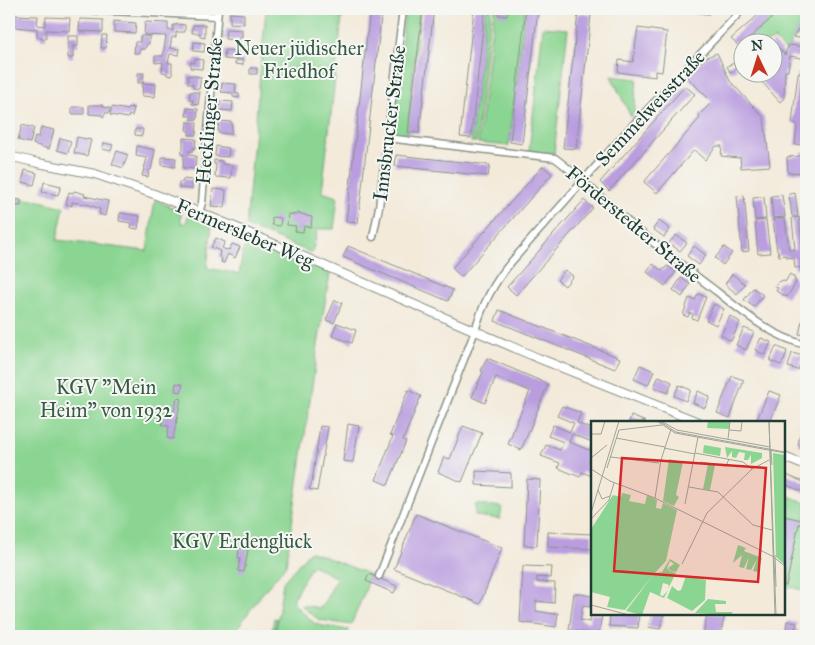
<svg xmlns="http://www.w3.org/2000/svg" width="815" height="645" font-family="'IM FELL Great Primer',serif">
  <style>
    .green { fill: #8bd592; stroke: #558963 }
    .building { fill: #b99ddf; fill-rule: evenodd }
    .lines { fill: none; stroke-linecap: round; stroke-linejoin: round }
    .minor-casing { stroke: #899487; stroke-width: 9 }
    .tertiary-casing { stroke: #899487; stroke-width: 10 }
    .minor { stroke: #fff; stroke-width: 6 }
    .tertiary { stroke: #fff; stroke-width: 8 }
    .labels { text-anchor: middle; stroke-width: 4; stroke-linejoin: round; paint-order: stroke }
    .park-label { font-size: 20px; fill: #355b47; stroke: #f6f6f2 }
    .street-label { font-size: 20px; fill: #1f3d34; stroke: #f6f6f2 }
    .inset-road { fill: none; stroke: #9ea598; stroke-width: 1 }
    .view { fill: #d62828; fill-opacity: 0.15; stroke: #d62828; stroke-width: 2.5 }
    .inset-edge { fill: none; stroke: #1f3d34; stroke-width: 2.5 }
  </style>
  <rect width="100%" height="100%" fill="#f6f6f2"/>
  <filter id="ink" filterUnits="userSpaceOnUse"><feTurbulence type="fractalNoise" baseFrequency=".02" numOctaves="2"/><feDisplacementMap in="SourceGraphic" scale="10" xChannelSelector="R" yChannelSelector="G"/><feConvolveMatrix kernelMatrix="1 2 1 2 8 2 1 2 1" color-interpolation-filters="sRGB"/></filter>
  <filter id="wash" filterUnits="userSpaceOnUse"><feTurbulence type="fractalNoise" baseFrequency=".0096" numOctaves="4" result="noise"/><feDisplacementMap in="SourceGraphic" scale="20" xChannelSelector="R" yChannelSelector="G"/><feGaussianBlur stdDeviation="1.12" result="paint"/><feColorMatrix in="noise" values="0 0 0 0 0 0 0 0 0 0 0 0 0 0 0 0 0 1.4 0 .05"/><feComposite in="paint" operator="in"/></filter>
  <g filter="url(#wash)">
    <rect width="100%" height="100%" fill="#f3eada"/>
    <!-- green -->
    <path class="green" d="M266,9H343L322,192L338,197L334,229H318L312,253L246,226Z
      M405,9H420L407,135L392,133Z
      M486,9H491L476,142H471Z
      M494,9H525L509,146L478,143Z
      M782,9H806V15L786,51L774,39L769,42H745Z
      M543,27L568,29L554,154L529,151Z
      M611,76L637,79L634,113L631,117Z
      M11,198L36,200L64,207L57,240L147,251L155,200L181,211V223H186L189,213L212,225L207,268L239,274L244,247L247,248L249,238L330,273L318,345L286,565L261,595L232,636H9V217Z
      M786,495L806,503V521L784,516V502Z
      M476,504L502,507L500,519L475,516Z
      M799,524L806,525V591L786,586Z
      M310,551L369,574L366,581L367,582L366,585L367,586L351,625L320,620L312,615L301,605L321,608L337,578L312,565L294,597V602L295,605L314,623L323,626L349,630L347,636H275L283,582Z
      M274,618L277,619L274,636H237L246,627L272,631Z"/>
    <g id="blocks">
      <!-- building -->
      <path class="building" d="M370,9H382L358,223L346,222Z
        M423,9H434L419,133L408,132Z
        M474,9H485L471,138L460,137Z
        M499,9H508L507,16L498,15Z
        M526,9H538L522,144L510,142Z
        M671,9H709V14L671,10Z
        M765,9H782L745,42H742V45L740,47L731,39Z
        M230,13L244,14V24L230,23Z
        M578,13L591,15L576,149L563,148Z
        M13,15L38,16L37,25L45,26L46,17L70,18L69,31L46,30V39H41V37H37V29L13,27Z
        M80,19L103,20V32L79,31Z
        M114,21L136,23L135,33L114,32Z
        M145,22L168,23V30L173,31V25H177L176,24L185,25V32H176V37H172L170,48L180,49L179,55L170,54L168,63H172V76L167,75V73L162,72L163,62L155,63V56H163L166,36L144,35Z
        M193,25H205V38L200,37V33H192Z
        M800,26L806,27V39L793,37Z
        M638,28L667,32L662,72L655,71V77L618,72L619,60L633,62Z
        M226,29L242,30V38L239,37V40L225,39Z
        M102,35H107L106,48H101Z
        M68,36H78V46H73V58H68Z
        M140,36H149V44H147L145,49H140V53H134L135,42H140Z
        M194,42L205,43L204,52L193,51Z
        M773,42L785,55L786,51L789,45L806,47V59L790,56L788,71H785L784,98L780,102L753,72H772V43Z
        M225,50L238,51L237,60H243V65L235,64L236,60L224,59Z
        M717,53L730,81L764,118L770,166L741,168L740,157L739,158L721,156L722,146H716L705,160L694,150L657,193L644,182L700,118L699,115L712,102L686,76L707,57Z
        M195,59L203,60L202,69L190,68L191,62L194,63Z
        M734,63L737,69L730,72L727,66Z
        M250,68H257V74H250Z
        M138,73H144L143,83H138Z
        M798,73L806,74V144L795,145L797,124L792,123Z
        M188,75L201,77L199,89L193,88V84H188Z
        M143,83L156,84L155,97L142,96Z
        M222,83L236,84L235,93L239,94V98L233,97V93L221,92Z
        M685,86L695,94L609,191L600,182Z
        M190,92H200L198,105L192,104L193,100H189Z
        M220,101L233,102L232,111L219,110Z
        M9,103H15L14,122L11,121V108H9Z
        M89,105H103L104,107L110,108L109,113H105L104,117L102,116V115L89,114Z
        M72,107H84V114H72Z
        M112,107L128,110L129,107L134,108L132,116L129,115L128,118L110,115Z
        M187,108L198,109L197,120H191V116H186Z
        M219,121L232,122L231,134L218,133Z
        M187,122L197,123L196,135H189V131L186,130Z
        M22,125L34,128L30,143L18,140Z
        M41,127L54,130L49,149L33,144L35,136L39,137Z
        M135,129H143L142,136L135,135Z
        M77,137L91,140L87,156L74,153Z
        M60,138L71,141L68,153L57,150Z
        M183,138L196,139L195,148H193V151H189V155L196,156L195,169L183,168L184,155L181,154L182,150H183Z
        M104,143L113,145L111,151L102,149Z
        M137,146L155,150L151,170H149L148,177L142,176L147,158L136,156Z
        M216,146L229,148L228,157L215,156Z
        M117,151L128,155L123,168L112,164Z
        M802,152H806V172L788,173L787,157L802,156Z
        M396,155L490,165L488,176L395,166Z
        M162,157L176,158L175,167L162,165Z
        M214,160L222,161V164L232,165L231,178L215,177L216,164H214Z
        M543,166L552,174L461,277L452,268Z
        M25,170L37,173L34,185L22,182Z
        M183,179L192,180V189L179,188V182H183Z
        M44,182L61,186L58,195L42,192Z
        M213,189L226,190L225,207L211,206Z
        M74,191L85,194L84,196L108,201L105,216L99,214L100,209L90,205L72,202V206L66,204L69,192L73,193Z
        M806,192V212H805L803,193Z
        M795,193L798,216H792L789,194Z
        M744,195L749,251L742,252L737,196Z
        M782,195L785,217L773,218L771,196Z
        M764,197L766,219L755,220L753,198Z
        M12,199L21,200V206L11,205Z
        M584,200L593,208L516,295L507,287Z
        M120,213L140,216L138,229L131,228L132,223L119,221Z
        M297,213L306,215V216L312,217L311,227L304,226L303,232L295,231L296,226L287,225L288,214L297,215Z
        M272,217L281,218L280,226L272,225Z
        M799,217L803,252L805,259L806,260V267L795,268L794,258L786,257L787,255L779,256L778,250L777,251L773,219L785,218L789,249L795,250L792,218Z
        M766,220L770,253L758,254L755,221Z
        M659,221L670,229L664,237L653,229Z
        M676,235L687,243L680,251L669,243Z
        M216,238L225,242L222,248L226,250L227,249L229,250L232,244L240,247L235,258L228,254L224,263L221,262L222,259L219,257L220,251L211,247Z
        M348,246L453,290L448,301L343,257Z
        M694,246L706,255L699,265L687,256Z
        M724,247L732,253L723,265L715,258Z
        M653,264L662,271L667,266L676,272L665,286L647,272Z
        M565,270L573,276L565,286L557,280Z
        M732,274L745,284L737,294L725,284Z
        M790,274L794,277L796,283L787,297L776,291L778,288L775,287L779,281L780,282L782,280L785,282Z
        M681,278L690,284L682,297L673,290Z
        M753,288L763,295L754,307L744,300Z
        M698,294L706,297L697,320L692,318L693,314L690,313L688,317L683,315L689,298L695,300Z
        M335,300L342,303L334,323L326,320Z
        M714,304L724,309L716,325L706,320Z
        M499,310L620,358L615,369L495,321Z
        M730,316L740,322L731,341L721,335Z
        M802,321L806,322V335L799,334Z
        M337,323L356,330L352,343L332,336Z
        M744,328L754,332L746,350L736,345Z
        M761,338L771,342L765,355L755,350Z
        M776,346L787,351L784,361H783L781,365L770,361Z
        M792,353L803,356L798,370L788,367Z
        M487,358L548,384L527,436L521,450L508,444L513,433H512L530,391L496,377L485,403L472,397L483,372L481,371Z
        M640,365L654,371L648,385L634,379Z
        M659,376L672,382L668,393L654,387Z
        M732,376L744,380L730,418L717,413Z
        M176,383L183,384L181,392L175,391Z
        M679,385L691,390L686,401L674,396Z
        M408,390L421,396L403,440L406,441L388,485L376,480L393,436L390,435Z
        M698,391L710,397L705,408L693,403Z
        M769,391L781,395L770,422H756Z
        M177,398L181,399L173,439L167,438L169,426L162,425L165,414L173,415Z
        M562,406L581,413L577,423L592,429V453L589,462L592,464V476L582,472L580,477L558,468L560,463L541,456L546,445L560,450L564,442L548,436L553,425L570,432L574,423L557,416ZM572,434L592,442L589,450L569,442Z
        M805,408L806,409V446L798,445Z
        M631,416L646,422H629Z
        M348,424L359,426L353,462L343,461Z
        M320,426L328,427L317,491L309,489L312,482Z
        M463,426L482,433L462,482L438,472L444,457L450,459Z
        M476,471L511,473V487L476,485Z
        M784,474L806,483V493L784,484Z
        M527,479L540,480L537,546L524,545Z
        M416,514L502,548L480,604L394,569Z
        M784,516L806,521V525L799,524L786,586H784V525L785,521L784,520Z
        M548,532L592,534V549L548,547Z
        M239,548L248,550L244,572L238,571L240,558H238Z
        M523,566L552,567L551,578L537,577V582L555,583L554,603L536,601V611L554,614V613H558L556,627L520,622Z
        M369,574L397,586L394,593L366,581Z
        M574,593L592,596V607L583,605L580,620L590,622L591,614H602L599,634L569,630Z
        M610,614H639L638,628L609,626Z
        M652,614H664L660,629L648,627Z
        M707,614H725L720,636H703Z
        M787,621L797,623L795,629H798L797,632L801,633V636H785Z"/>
    </g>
  </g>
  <g filter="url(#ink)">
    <use href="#blocks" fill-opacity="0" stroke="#899487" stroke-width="1"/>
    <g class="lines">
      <defs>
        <path id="minor" d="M66,9L217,16
          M387,138L555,158C583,179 606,203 632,225C659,248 688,270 716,291C744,313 771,336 806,345
          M199,212L202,203L218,9
          M373,237L379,207L403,9
          M379,576L475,331C482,305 494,282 512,261L629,129L743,9"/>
        <path id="tertiary" d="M9,156L38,163L95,174L154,194L237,228L538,358L698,422
          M784,457L806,466"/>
      </defs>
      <!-- minor casing -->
      <use href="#minor" class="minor-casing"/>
      <!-- tertiary casing -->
      <use href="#tertiary" class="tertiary-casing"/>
      <!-- minor -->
      <use href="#minor" class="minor"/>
      <!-- tertiary -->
      <use href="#tertiary" class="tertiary"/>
    </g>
  </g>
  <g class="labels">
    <!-- park labels -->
    <g class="park-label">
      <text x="299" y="55">Neuer jüdischer<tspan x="299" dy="23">Friedhof</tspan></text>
      <text x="106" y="394">KGV "Mein<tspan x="106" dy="23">Heim" von 1932</tspan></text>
      <text x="242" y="548">KGV Erdenglück</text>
    </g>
    <!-- street labels -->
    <g class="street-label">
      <text transform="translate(650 108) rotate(-47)" y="7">Semmelweisstraße</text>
      <text transform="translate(209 111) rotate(-85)" y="7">Hecklinger Straße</text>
      <text transform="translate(389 123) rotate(-83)" y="7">Innsbrucker Straße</text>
      <text transform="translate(634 224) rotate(40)" y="7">Förderstedter Straße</text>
      <text transform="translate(245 233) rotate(23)" y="7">Fermersleber Weg</text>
    </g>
  </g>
  <!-- overview -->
  <g transform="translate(591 421)">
    <rect width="194" height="194" fill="#f3eada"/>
    <path d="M117,0H139L138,8L116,7ZM113,24L130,27L129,35L112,32ZM134,26L171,32V37L160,43V34L157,39H153L154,32L148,31L145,37L141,36V30L136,37ZM182,32L194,34V144L185,136ZM78,38L92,41L85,74L88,76L83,85L72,80ZM117,43L124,44L119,69L112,68ZM31,72L40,74L38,80L54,83L56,74L66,79L65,87L70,88L72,82L86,89L75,140L64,152L71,151L79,138L89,144L85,151L80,150L77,147L83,143L79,140L76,147L79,150L85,152L77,168L78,164L72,162L69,174L72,175L77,169L73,177L59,171L51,194L35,190L62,154L34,189L16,186L19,176L0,171V108L22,74L30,76ZM147,124L155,127L153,130L171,137L167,151L162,150L166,138L160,149L155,148L158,136L153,147L148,146L151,134L142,142ZM95,155L115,159L114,179L101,190L76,177L81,165L87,170L90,169ZM117,178L135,180V183H124L125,191H142L139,194L104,192Z" fill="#8bd592"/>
    <path class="inset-road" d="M66,0L84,12L194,32M68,0L85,11L194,31M70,0L86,9L179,26M178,0L184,194M178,0L185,194M138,9L150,10L151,0M0,13H10L14,0M25,17L74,26M137,18L139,0M73,27L104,33M180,29L181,44M104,32L152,41L161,48M20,36L68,42M0,37L16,24M109,41L135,45L138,38M16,47L28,9L71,4M0,48L19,60L64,77L181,135L194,145M98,66L127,71L162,104L181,109M7,69L11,78L19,75M64,77L70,39L80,8M94,83L107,16M0,92L28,0M0,98L18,79L23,62M184,134L185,166M91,143L116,92L161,48L178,39M0,184L38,194"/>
    <path class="view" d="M31,37L175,47L167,161L23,150Z"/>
    <rect width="194" height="194" class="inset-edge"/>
  </g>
  <!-- margin -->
  <rect width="815" height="645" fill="none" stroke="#f6f6f2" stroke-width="30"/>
  <!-- north arrow -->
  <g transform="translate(758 58) rotate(356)"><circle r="24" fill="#f6f6f2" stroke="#a0aca6"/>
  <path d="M0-4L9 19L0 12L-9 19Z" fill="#c8321e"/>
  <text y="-8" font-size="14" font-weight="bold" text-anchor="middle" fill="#1f3d34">N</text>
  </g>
</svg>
